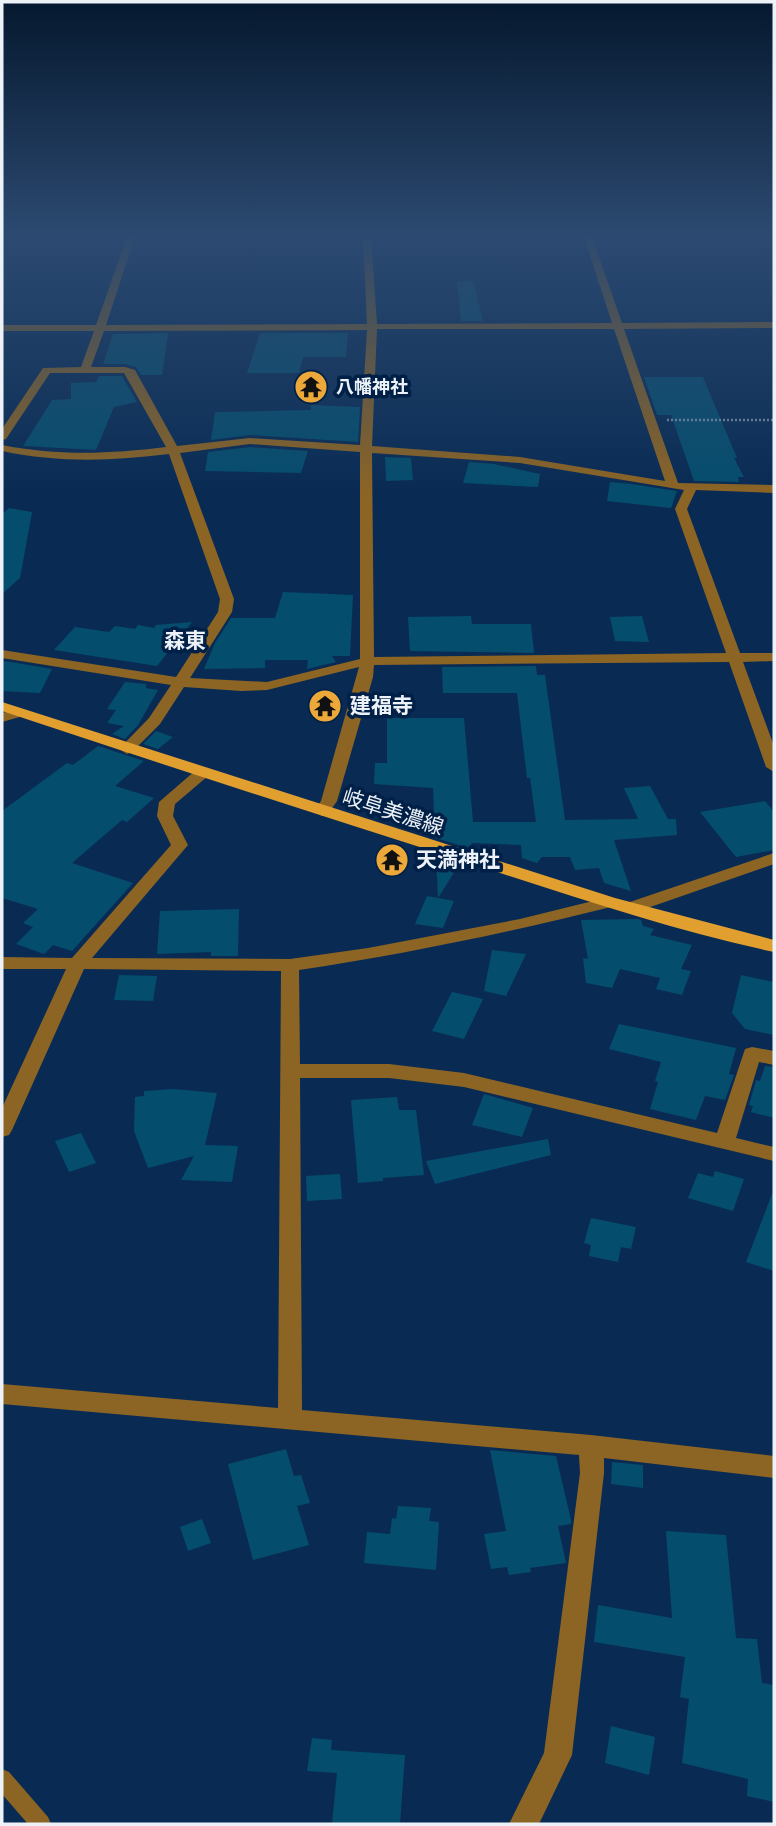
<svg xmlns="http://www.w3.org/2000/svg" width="776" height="1826" font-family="Poppins,'Noto Sans JP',sans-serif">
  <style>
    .building { fill: #054d6d }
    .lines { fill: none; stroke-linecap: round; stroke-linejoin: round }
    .path { stroke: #7a8ea5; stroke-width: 2.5; stroke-dasharray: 2 2; stroke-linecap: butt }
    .service { fill: #8c6424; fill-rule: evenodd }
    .minor { fill: #8c6424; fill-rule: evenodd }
    .primary { fill: #e19f2f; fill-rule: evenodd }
    .labels { text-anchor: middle; stroke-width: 7; stroke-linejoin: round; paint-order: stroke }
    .far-poi-label { font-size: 18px; font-weight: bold; fill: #edf2f8; stroke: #012047; text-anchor: start }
    .far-quarter-label { font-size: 21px; font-weight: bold; fill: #edf2f8; stroke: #012047 }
    .poi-label { font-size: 21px; font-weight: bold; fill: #edf2f8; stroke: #012047; text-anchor: start }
    .street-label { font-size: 21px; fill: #edf2f8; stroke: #012047 }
  </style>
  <rect width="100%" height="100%" fill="#092b53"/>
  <!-- building -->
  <path class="building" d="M473,280L483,321H461L457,282Z
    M168,333L162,375H141L136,367L126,364H103L113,334Z
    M260,333H348L346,357H303L299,373H247Z
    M99,376H122L137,402L114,407L96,450L23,446L52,400L71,399V383L96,382Z
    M644,377H703L737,458H734L744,477H738L739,482L694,481L671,415H657Z
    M311,405L360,407L358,442L250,435L211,440L215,412L311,410Z
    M250,447L308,451L301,473L205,471L208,452Z
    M385,457L411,458L413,480L386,481Z
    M469,462L494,464L540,474L538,487L463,483Z
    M610,482L631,484L677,491L671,508L607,501Z
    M9,508L32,512L20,578L2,594V514Z
    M283,592L353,595L350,656H332L336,662L307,669L308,660H265V668L204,669L215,643L231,618H275Z
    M471,616L472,624H531L534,653L410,651L408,617Z
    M642,616L649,642L615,641L610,617Z
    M192,622L157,666L54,650L75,627L109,632L115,626L135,629L138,625L154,628L156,625Z
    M2,661L11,662L52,669L40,693L2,691Z
    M536,666L537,675H545L565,820L638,819L624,788L650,786L668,819H676L677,835L614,840L631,891L604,883L599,868L575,870L570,857H542L537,863L522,858L521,845L472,843L469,848L435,838L433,788L374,784L375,763H387V718H464L473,822H536L530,778H527L517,693H443L442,667Z
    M125,682L146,684V688L158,690L138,725L125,739L112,734L124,726L107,723L116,710L107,709Z
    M156,731L173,737L158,749L143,744Z
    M98,746L144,761L115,786L154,798L127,822L122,820L72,863L133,883L72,951L53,945L44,954L16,944L33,927L23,923L38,909L2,898V811L67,763L73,765Z
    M765,801L774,812V850L736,857L700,812Z
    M436,855L460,863L438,898L454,901L443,928L415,924L427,896L438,898Z
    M239,909L238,956H211V952L157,954L160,911Z
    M638,919L641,920L643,926L654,929L650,935L692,945L681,969L691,971L682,995L656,989L660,978L620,969L612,988L586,983L583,958L588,959L581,920Z
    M492,950L526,954L506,996L484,991Z
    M119,975L157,976L153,1001L114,1000Z
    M741,975L774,982V1035L745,1029L732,1013Z
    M452,992L483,999L464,1039L432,1031Z
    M619,1024L736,1048L729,1074L734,1075L725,1100L705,1096L696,1120L650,1109L658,1082L655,1081L661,1062L609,1049Z
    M765,1066L774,1067V1118L751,1112L753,1106L749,1105L756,1080L760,1081Z
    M174,1089L217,1093L205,1145L238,1146L232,1182L181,1180L194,1156L148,1168L134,1131L135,1097L144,1096V1091Z
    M484,1094L533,1108L522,1137L472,1125Z
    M397,1097L399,1110H416L424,1175L383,1178V1181L358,1183L351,1100Z
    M81,1133L96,1163L69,1172L55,1141Z
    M548,1139L551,1155L435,1184L426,1161Z
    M715,1171L744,1179L733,1211L688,1198L698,1173L713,1177Z
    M340,1174L342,1199L307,1201L306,1176Z
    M772,1194H774V1271L746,1262Z
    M591,1218L636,1227L631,1249L621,1247L618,1262L589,1256L591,1245L584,1243Z
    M286,1449L294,1476L301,1475L310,1503L297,1506L309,1545L253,1560L228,1464Z
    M490,1450L556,1456L571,1520V1524L558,1526L566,1563L530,1568L531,1572L509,1575L507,1567L491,1569L484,1534L506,1531Z
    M612,1462L643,1465V1488L611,1484Z
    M398,1506L431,1508L429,1521L439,1522L436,1570L364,1563L367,1532L390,1534L392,1518L396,1519Z
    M202,1519L211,1543L188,1551L180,1527Z
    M666,1531L726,1535L736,1638L757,1639L762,1683L774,1685V1802L747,1796L748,1779L682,1763L689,1699L680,1697L685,1657L594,1642L598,1605L672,1618Z
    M611,1726L655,1737L649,1775L605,1763Z
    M312,1738L332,1740L331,1750L405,1755L400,1824H332L337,1773L307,1771Z"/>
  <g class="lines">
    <!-- path -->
    <path class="path" d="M667,420H774"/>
    <!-- service -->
    <path class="service" d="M2,1769L9,1772L48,1817L51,1824H28L2,1794Z"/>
    <!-- minor -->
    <path class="minor" d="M127,237H135L106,325L367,324L363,237H371L377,324L612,323L584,237H592L622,323L774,322V328L624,329L678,483L774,485V493L696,490L687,509L740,653H774V661L743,662L774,746V772L766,767L729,662L374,665L373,677L337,801L328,814L322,816L314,811L321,801L359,667L267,690L241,691L184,687L160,724L132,752L127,754L119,749L149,718L171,685L2,658V650L176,677L218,612L220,599L169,454C112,461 59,463 2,451V445C58,456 109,454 166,447L124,373H50L6,439L2,440V429L43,368L81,367L94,331H2V325H96ZM377,329H614L665,481L520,457L372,446ZM367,330L360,445L250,438L177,446L135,370L125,367H91L104,331ZM250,444L360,452V659L267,682L190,678L232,612L234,599L180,453ZM372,453L520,463L684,490L675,509L726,653L374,657Z
      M18,709L23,710L25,713L23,716L2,722V713Z
      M202,768L208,770L210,773L208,776L175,804L173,816L188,845L92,958L290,959L368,948L520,919L609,897L618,902L615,906C511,932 406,954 299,970L300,1064H389L464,1073L717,1133L745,1049L752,1047L774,1051V1065L759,1062L736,1138L774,1147V1161L464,1087L389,1078H300L302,1410L591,1435L774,1456V1478L604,1458V1473L572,1755L539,1824H509L544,1753L580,1473L579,1455L2,1404V1384L278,1408L281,971L84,969L12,1130L9,1135L2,1137V1108L66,969H2V957L72,958L171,845L157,816L159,802L196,770Z
      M774,853V864L636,912H624L621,908L624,904Z"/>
    <!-- primary -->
    <path class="primary" d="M2,702L615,898L774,940V952C666,929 560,892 454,858C303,810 152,761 2,711Z"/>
  </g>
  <!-- sky -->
  <linearGradient id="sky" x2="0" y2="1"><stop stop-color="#05182e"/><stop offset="0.48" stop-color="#2c4a71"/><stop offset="1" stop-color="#2c4a71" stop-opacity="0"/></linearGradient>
  <rect width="776" height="493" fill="url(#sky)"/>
  <!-- icons -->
  <defs>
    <symbol id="temple-disc" viewBox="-11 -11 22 22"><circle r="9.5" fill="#eca93a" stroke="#012047"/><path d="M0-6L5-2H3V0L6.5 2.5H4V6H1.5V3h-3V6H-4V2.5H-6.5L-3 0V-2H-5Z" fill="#111"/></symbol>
  </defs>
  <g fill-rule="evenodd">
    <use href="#temple-disc" x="292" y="368" width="38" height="38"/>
    <use href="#temple-disc" x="306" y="687" width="38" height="38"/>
    <use href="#temple-disc" x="373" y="841" width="38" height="38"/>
  </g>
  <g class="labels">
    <!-- far-poi labels -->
    <g class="far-poi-label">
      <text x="336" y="393">八幡神社</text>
    </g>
    <!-- far-quarter labels -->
    <g class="far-quarter-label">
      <text x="185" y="648">森東</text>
    </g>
    <!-- poi labels -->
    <g class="poi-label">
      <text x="350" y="713">建福寺</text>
      <text x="416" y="867">天満神社</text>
    </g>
    <!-- street labels -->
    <g class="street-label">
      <text transform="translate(393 812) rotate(18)" y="7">岐阜美濃線</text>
    </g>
  </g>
  <!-- border -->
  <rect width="776" height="1826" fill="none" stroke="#edf2f8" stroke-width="7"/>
</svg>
